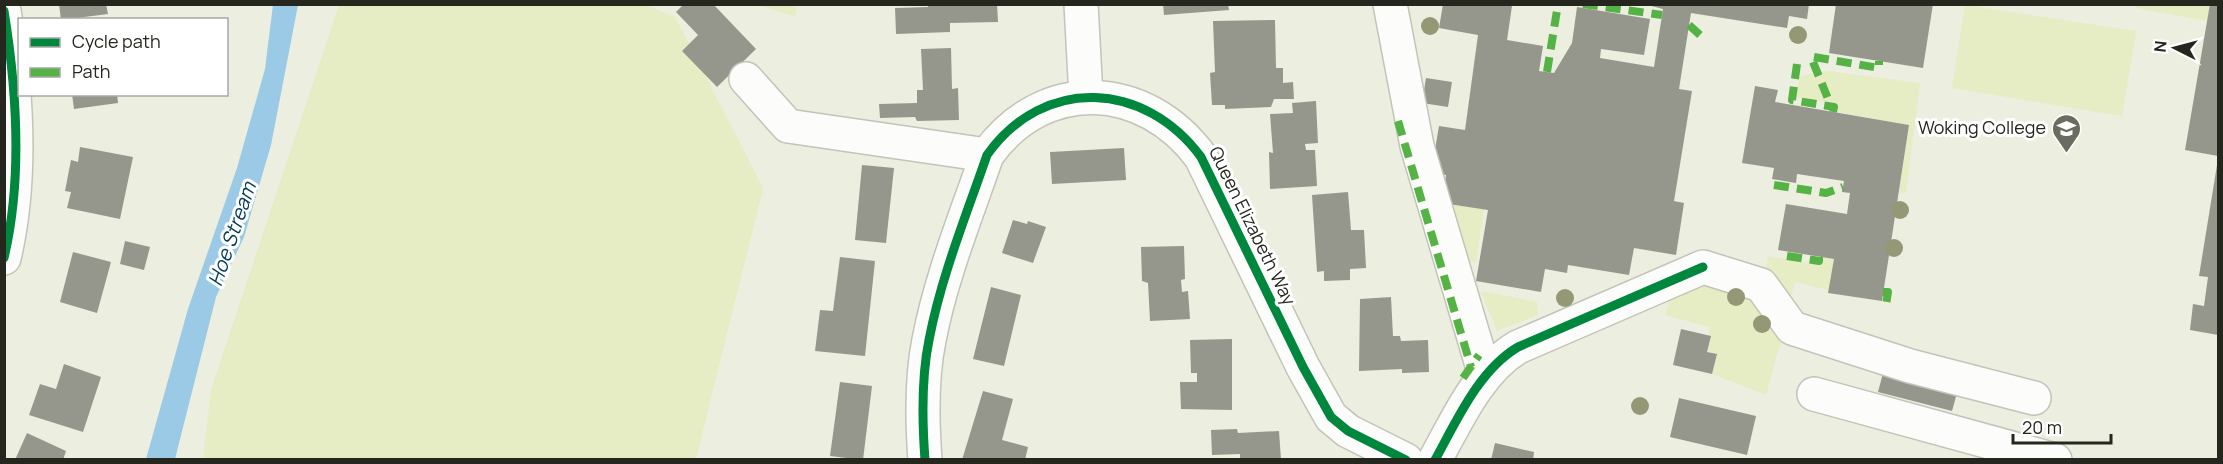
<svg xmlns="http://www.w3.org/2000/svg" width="2223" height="464" font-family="Manrope,sans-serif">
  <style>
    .green { fill: #e6ecc3 }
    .water { fill: #9acae6 }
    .building { fill: #96978c }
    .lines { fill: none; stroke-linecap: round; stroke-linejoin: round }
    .minor-casing { stroke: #c2c4b9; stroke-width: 36 }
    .minor { stroke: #fcfcfa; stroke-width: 33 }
    .quiet { stroke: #55b245; stroke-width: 8; stroke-dasharray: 15 8; stroke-linecap: butt }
    .cycleway-casing { stroke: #fff; stroke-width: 13 }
    .cycleway { stroke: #00873e; stroke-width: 9 }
    .tree { fill: #949874 }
    .labels { text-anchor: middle; stroke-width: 6; stroke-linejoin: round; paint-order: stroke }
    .poi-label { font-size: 18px; fill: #25261d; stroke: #fff; text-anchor: end }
    .street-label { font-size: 18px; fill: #25261d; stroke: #fff }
    .water-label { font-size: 20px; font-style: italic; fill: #023b59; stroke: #fff }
  </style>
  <rect width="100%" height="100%" fill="#eceee0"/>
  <!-- green -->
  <path class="green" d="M644,4L675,17L763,188L696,459L203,460L211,390L339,5Z
    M2136,4L2218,5V23L2136,8Z
    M757,5H797L795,16Z
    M1965,5L2136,31L2122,116L1952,88Z
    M1827,71L1920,83L1906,193H1899L1909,125L1838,112V104L1796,97L1800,76Z
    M1450,204L1484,209L1476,262L1468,261Z
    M1768,256L1820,265L1822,257L1834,259L1829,290L1795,282L1789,302L1765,274Z
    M1710,275L1756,292L1782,337L1766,395L1712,374L1717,355L1707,352L1711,337L1708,336L1710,327L1665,315L1671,293Z
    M1481,291L1537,302L1538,315L1497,331Z"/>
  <!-- water -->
  <path class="water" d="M273,5H298L271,145L244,237L216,297L175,459H146L188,309L237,168L265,69Z"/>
  <!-- building -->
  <path class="building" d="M59,4H106L108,14L61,20Z
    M684,4H713L756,49L717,87L682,51L698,35L676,12Z
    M928,4H997L998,22L950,23V32L896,34L895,8L928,7Z
    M1163,4H1228L1229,10L1164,15Z
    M1443,4L1512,6L1507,40L1543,46L1539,71L1554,73L1572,43L1577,7L1650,19L1644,55L1601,49L1600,58L1654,67L1663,9L1644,4H1809L1807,19L1789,16L1787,28L1691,13L1679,89L1692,91L1674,201L1684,203L1676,255L1634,248L1629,275L1568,265L1567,273L1545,269L1541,292L1476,281L1488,210L1442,203L1446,175L1431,173L1439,126L1465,130L1478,35L1439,28Z
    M1836,4H1933L1923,68L1829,53Z
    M2210,4H2218V156L2185,150Z
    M1275,20L1276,68H1283V83L1293,82L1294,99H1274L1271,107L1225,109V105H1212L1210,73L1215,72L1213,21Z
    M951,48L952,89L958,88L959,120L917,121L915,117L880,118L879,104L917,103V90H923L921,49Z
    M1426,78L1452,82L1448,107L1422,103Z
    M1755,86L1778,90L1775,102L1909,125L1882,301L1828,293L1834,259L1778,250L1786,204L1847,214L1850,193L1842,192L1844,181L1797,174L1796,183L1772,179L1774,168L1742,163Z
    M72,94H117L118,103L74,109Z
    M1316,101L1318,143L1305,144L1306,150H1315L1317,186L1270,189L1269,152L1273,153L1270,114L1293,113L1292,103Z
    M80,147L133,157L120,219L67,208L71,192L65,191L71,160L78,162Z
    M1124,148L1126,180L1052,184L1050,152Z
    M862,165L894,168L886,243L855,240Z
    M2217,165H2218V335L2190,330L2193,304L2204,306L2208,277L2199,276Z
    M1348,192L1351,230H1364L1366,268L1350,269V280L1324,281V271L1317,272L1312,195Z
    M1013,220L1027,224L1028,221L1046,227L1033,263L1002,253Z
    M125,241L150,247L144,270L120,264Z
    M1184,246L1185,279L1181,280L1182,292L1188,291L1190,319L1150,321L1148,283L1142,281L1141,247Z
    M73,252L111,262L97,313L60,302Z
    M840,257L875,261L865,356L815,351L820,310L833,311Z
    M991,287L1021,295L1004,366L973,359Z
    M1391,297L1393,336H1400L1401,341L1428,340L1429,372L1402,373V369L1359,371L1360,299Z
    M1681,329L1711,336L1707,352L1717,354L1712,374L1673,365Z
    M1232,339V410L1181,409L1180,382H1197V373H1191L1190,340Z
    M64,364L101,377L83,432L29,415L40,384L56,389Z
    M1883,373L1957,393L1952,411L1878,392Z
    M840,382L872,386L863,460L830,456Z
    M983,391L1013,399L1002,440L1028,447L1025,460H962Z
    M1679,398L1756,416L1747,455L1670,437Z
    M1237,429L1238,433L1279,431L1281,460H1240V454L1212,455L1211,430Z
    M27,433L66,451L63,460H15Z
    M1495,443L1534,452L1533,460H1491Z"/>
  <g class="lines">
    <defs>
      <path id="minor" d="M1081,4L1086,97
        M1390,4L1417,146L1485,375
        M4,11C17,91 23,178 4,258
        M746,79L788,126L987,155
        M1814,394L2055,460
        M925,460C922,420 921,379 929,340C941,277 966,216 987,155C1044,75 1145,81 1201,157L1303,367L1331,417L1348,431L1406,460
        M1435,460C1457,420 1479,370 1518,347L1703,267L1761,285L1792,328L1910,366L2034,398"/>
    </defs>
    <!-- minor casing -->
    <use href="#minor" class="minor-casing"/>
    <!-- minor -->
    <use href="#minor" class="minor"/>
    <!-- quiet -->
    <path class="quiet" d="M1583,4L1662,15
      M1689,25L1700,35
      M1814,57L1879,68V61
      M1813,62L1831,106
      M1797,64L1792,100L1834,107L1833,112
      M1547,72L1558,4
      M1398,121L1471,367
      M1774,185L1826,193L1843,187
      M1787,256L1819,261V257
      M1883,292H1888L1886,305
      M1463,378L1479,355"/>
    <defs>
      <path id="cycleway" d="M4,11C17,91 23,178 4,258
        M925,460C922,420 921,379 929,340C941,277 966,216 987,155C1044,75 1145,81 1201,157L1303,367L1331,417L1348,431L1406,460
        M1435,460C1457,420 1479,370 1518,347L1703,267"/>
    </defs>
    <!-- cycleway casing -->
    <use href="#cycleway" class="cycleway-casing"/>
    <!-- cycleway -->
    <use href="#cycleway" class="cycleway"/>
  </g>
  <!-- trees -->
  <g class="tree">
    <circle cx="1430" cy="26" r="9"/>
    <circle cx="1798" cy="35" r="9"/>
    <circle cx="1900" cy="210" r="9"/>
    <circle cx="1894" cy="248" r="9"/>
    <circle cx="1736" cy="297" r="9"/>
    <circle cx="1565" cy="298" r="9"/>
    <circle cx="1762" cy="324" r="9"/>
    <circle cx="1640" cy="406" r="9"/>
  </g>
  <!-- icons -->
  <defs>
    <symbol id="university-pin" viewBox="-11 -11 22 30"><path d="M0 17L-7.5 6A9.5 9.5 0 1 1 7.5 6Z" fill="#6b6c61" stroke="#fff"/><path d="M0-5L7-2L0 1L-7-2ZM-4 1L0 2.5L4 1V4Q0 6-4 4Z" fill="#fff"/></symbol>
  </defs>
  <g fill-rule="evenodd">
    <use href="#university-pin" x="2050" y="112" width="33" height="45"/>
  </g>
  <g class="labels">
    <!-- poi labels -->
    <g class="poi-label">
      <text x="2046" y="134">Woking College</text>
    </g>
    <!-- street labels -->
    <g class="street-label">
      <text transform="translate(1252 226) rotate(64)" y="6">Queen Elizabeth Way</text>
    </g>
    <!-- water labels -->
    <g class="water-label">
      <text transform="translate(232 234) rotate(-71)" y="7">Hoe Stream</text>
    </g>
  </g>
  <!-- border -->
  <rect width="2223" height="464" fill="none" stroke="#25261d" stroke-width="12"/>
  <!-- legend -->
  <rect x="18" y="18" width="210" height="78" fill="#ffffff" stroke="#a8a8a5" stroke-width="1.5"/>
  <rect x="30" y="38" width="30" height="9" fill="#00873e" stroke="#a8a8a5" stroke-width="1.5"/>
  <text x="72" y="48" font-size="18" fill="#25261d">Cycle path</text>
  <rect x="30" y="68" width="30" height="9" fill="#55b245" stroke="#a8a8a5" stroke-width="1.5"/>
  <text x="72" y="78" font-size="18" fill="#25261d">Path</text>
  <!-- north arrow -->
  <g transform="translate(2175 48) rotate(276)" stroke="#ffffff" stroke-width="4.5" paint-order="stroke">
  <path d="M0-4.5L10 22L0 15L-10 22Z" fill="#25261d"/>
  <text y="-9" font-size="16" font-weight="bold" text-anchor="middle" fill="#25261d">N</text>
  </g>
  <!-- scale -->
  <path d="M2013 434v9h98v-9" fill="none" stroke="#25261d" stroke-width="3"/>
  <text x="2022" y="434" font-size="18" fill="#25261d" stroke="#ffffff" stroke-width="4.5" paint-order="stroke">20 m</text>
</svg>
